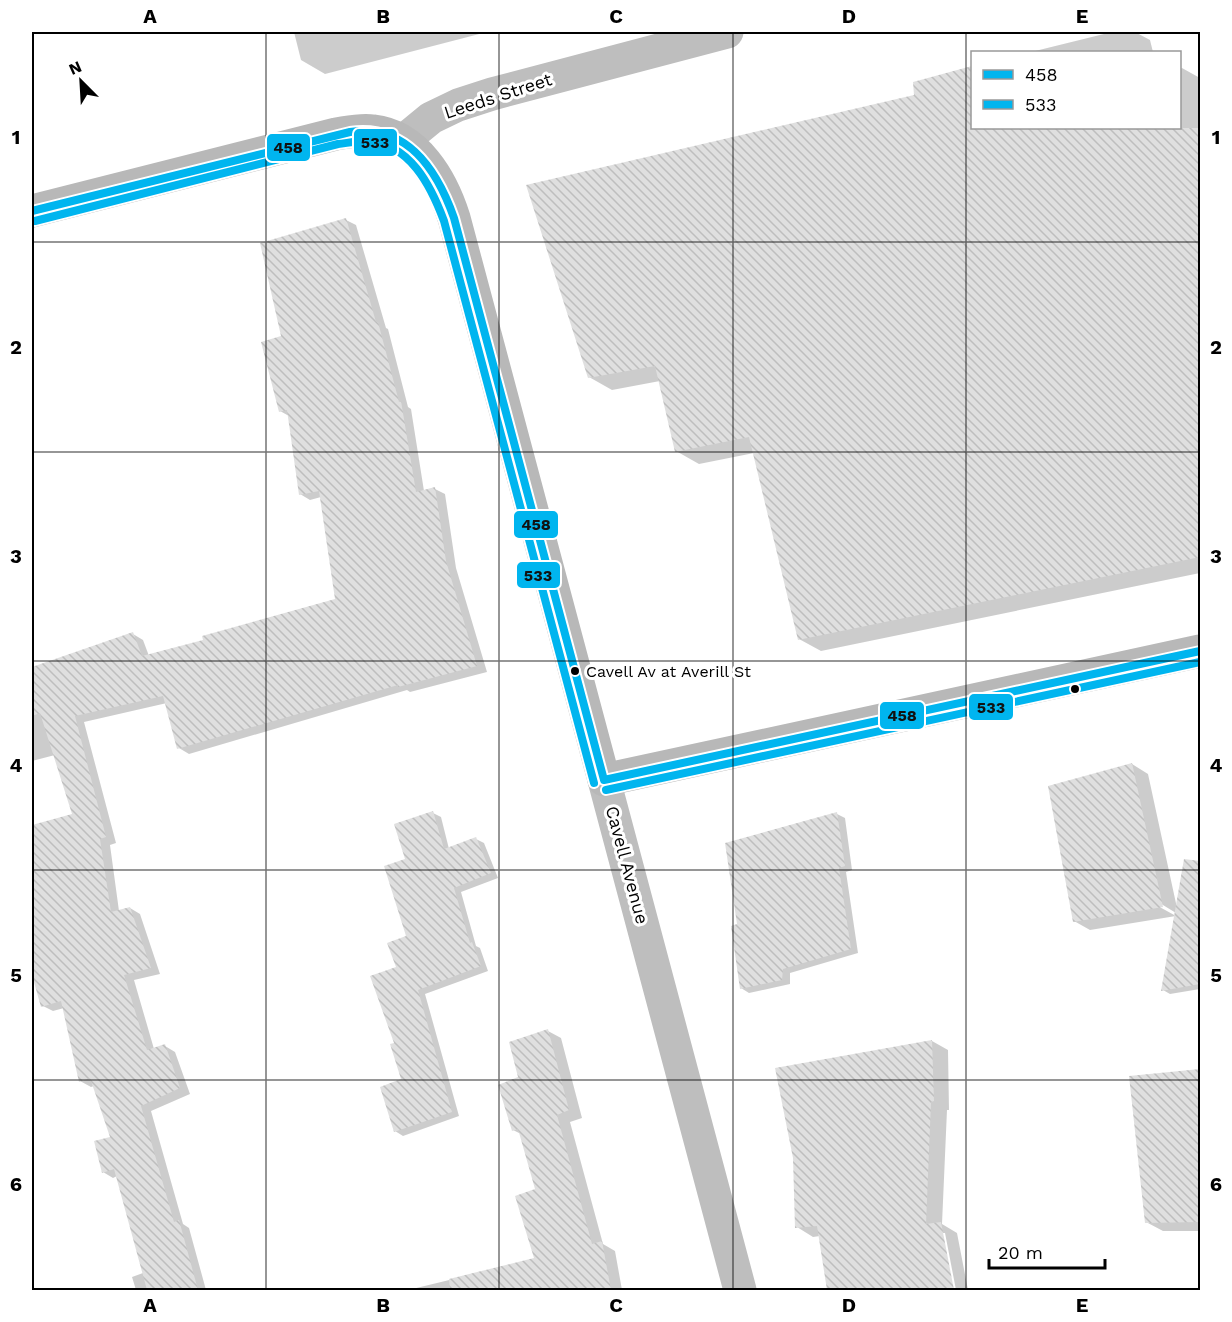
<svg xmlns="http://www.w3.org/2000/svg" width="1232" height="1322" font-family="'Work Sans',sans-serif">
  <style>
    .shadow { fill: #0003; fill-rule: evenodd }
    .building { fill: url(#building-back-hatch) }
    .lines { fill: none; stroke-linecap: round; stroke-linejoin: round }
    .street { stroke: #bebebe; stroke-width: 33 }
    .secondary { stroke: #b8b8b8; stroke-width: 33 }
    .bus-1-casing { stroke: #fff; stroke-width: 12 }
    .bus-2-casing { stroke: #fff; stroke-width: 12 }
    .bus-1 { stroke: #00b5ef; stroke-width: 8 }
    .bus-2 { stroke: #00b5ef; stroke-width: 8 }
    .grid { fill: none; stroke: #000; stroke-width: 1.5; stroke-opacity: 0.55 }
    .bus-dot { fill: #000; stroke: #fff; stroke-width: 2 }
    .labels { text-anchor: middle; stroke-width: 6; stroke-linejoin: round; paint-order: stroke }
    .bus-label { font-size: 16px; fill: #000; stroke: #fff; text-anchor: start }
    .street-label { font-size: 18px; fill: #000; stroke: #fff }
    .line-badge { stroke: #fff; stroke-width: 2 }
    .pale-badge-label { font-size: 16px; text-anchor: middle; font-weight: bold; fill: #111 }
    .neatline { fill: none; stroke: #000; stroke-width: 2 }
    .grid-label { font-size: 20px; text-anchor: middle; font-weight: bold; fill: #000 }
  </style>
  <defs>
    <pattern id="building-back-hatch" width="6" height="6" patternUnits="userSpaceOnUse" patternTransform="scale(1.5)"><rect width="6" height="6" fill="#dfdfdf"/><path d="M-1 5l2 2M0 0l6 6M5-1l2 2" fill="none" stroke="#bebebe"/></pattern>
  </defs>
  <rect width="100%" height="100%" fill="#fff"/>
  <!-- shadow -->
  <path class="shadow" d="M294,32H487L325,74L301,60Z
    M1112,32H1135L1150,40L1153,52H1031Z
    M972,68V128H1180V69L1182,68L1200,78V573L821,651L799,639L754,453L699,464L676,451L660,381L612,390L589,377L959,86L955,72Z
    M346,220L356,225L386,328L388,329L408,407L411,409L424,491L435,489L445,494L456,568L487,672L410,692L407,690L189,754L179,748L167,703L84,722L116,843L110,845L119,911L130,908L140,914L160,974L134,980L154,1049L165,1046L175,1052L190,1094L151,1111L183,1224L189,1228L206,1290H136L132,1277L143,1273L117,1176L113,1178L103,1172L112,1138L94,1086L91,1087L80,1081L64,1008L53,1011L43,1006L32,970V826L74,815L55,755L32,761V662L33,668L133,634L143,640L149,656L205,641L337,600L321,497L310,500L300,494L289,416L280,411L283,337Z
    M1132,764L1148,774L1177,908L1179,897L1200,892V989L1170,994L1163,990L1176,916L1090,930L1074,921ZM1158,902L1176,913V916L1156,905Z
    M433,813L441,817L449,849L476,839L484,843L498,878L461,892L476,946L480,948L488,971L425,994L459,1116L403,1136L395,1131L402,1080L395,1044L398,968L407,937L406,860Z
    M837,814L845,818L852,870L846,872L858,953L790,973V984L749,993L741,988L739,925Z
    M548,1031L561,1038L582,1118L570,1122L603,1244L615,1251L622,1290H408L536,1259L537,1190L521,1134L513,1130L520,1078Z
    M932,1041L948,1050L949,1110H947L942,1224L957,1233L968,1290H956L945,1233H941L952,1290H829L820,1236L813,1237L797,1227Z
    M1200,1071V1231H1163L1146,1222L1130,1077Z"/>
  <!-- building -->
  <path class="building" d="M972,66V128H1200V557L798,640L749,437L675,452L655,366L588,378L526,185L914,95L913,82Z
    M346,218L376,322H378L399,402L401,401L416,492L435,487L446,561L477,666L398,687V685L177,749L163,696L75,716L106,837L100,839L111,912L130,907L151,968L124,975L147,1050L165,1044L180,1088L141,1106L174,1222L179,1220L198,1290H147L114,1169L102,1173L94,1141L110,1137L90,1078L79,1082L61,1001L41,1007L32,975V825L72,814L40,713L32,716V667L133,632L142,656L203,640L202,636L335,599L319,491L299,495L287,410L279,412L261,342L281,336L260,243Z
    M1132,763L1163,907L1073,922L1048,786Z
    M433,811L444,849L476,837L491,873L454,888L470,943L472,942L481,966L418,990L452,1112L394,1132L380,1087L401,1079L390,1044L394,1043L370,976L396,967L387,943L406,936L384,866L405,859L394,824Z
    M837,812L845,866L839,868L851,949L783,969L782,980L740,989L731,926L737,924L725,843Z
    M1184,859L1200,861V984L1161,991Z
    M548,1029L569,1110L557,1115L592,1244L602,1241L611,1290H450L449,1279L534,1258L515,1196L535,1189L518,1129L512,1131L498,1085L518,1077L509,1042Z
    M932,1040L934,1101L931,1102L926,1224L941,1222L954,1290H827L817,1226L795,1228L793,1158L775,1068Z
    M1200,1069V1222L1145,1223L1129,1076Z"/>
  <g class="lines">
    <!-- street -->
    <path class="street" d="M403,141L431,118L458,105L492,94L727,32
      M604,780L740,1290"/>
    <!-- secondary -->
    <path class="secondary" d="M32,211L336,134C349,132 361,129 373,131C417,136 442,180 454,218L604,780L1200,651"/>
    <defs>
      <path id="bus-1" d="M32,211L350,132C408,124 437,170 454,218L604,780
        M604,780L1200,651"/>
      <path id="bus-2" d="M35,221L338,144C347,143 357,141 366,141C410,143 431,186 444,221L594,783
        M606,790L1200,662"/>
    </defs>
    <!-- bus-1 casing -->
    <use href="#bus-1" class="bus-1-casing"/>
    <!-- bus-2 casing -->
    <use href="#bus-2" class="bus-2-casing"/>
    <!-- bus-1 -->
    <use href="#bus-1" class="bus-1"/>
    <!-- bus-2 -->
    <use href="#bus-2" class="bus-2"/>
  </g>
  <!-- grid -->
  <path class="grid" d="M266,32V1290M499,32V1290M733,32V1290M966,32V1290M32,242H1200M32,452H1200M32,661H1200M32,870H1200M32,1080H1200"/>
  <!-- markers -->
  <g class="bus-dot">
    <circle cx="575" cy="671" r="5"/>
    <circle cx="1075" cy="689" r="5"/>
  </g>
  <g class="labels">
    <!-- bus labels -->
    <g class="bus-label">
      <text x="586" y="677">Cavell Av at Averill St</text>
    </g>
    <!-- street labels -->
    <g class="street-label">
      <text transform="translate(498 96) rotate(-18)" y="6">Leeds Street</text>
      <text transform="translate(627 865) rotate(75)" y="6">Cavell Avenue</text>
    </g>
  </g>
  <g class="line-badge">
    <rect x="353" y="128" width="45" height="29" rx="6" fill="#00b5ef"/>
    <rect x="266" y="133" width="45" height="29" rx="6" fill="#00b5ef"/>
    <rect x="513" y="510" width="46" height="29" rx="6" fill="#00b5ef"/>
    <rect x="516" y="561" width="45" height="28" rx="6" fill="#00b5ef"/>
    <rect x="968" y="693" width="46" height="28" rx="6" fill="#00b5ef"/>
    <rect x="879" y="701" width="46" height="29" rx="6" fill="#00b5ef"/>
  </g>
  <g class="pale-badge-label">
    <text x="375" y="148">533</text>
    <text x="288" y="153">458</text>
    <text x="536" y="530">458</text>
    <text x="538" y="581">533</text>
    <text x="991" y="713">533</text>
    <text x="902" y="721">458</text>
  </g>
  <!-- border -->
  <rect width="1232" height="1322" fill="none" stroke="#ffffff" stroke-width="66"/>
  <!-- legend -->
  <rect x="971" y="51" width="210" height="78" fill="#ffffff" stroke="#999999" stroke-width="1.5"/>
  <rect x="983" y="70" width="30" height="9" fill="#00b5ef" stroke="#999999" stroke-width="1.5"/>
  <text x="1025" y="81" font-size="18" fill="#000000">458</text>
  <rect x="983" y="100" width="30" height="9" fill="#00b5ef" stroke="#999999" stroke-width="1.5"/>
  <text x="1025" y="111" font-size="18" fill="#000000">533</text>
  <!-- north arrow -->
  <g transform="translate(81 81) rotate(336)" stroke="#ffffff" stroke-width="4.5" paint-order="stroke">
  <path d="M0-4.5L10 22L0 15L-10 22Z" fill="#000000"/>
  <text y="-9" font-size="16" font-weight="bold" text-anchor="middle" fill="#000000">N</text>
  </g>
  <!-- scale -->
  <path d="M989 1259v9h116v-9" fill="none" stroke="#000000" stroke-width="3"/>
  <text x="998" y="1259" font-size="18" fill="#000000" stroke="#ffffff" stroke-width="4.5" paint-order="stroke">20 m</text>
  <rect x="33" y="33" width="1166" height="1256" class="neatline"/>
  <g class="grid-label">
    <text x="150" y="23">A</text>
    <text x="383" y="23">B</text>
    <text x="616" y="23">C</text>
    <text x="849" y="23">D</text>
    <text x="1082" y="23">E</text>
    <text x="16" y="144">1</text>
    <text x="1216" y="144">1</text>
    <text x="16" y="354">2</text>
    <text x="1216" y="354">2</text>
    <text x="16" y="563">3</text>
    <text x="1216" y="563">3</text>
    <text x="16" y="772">4</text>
    <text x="1216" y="772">4</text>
    <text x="16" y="982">5</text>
    <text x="1216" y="982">5</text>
    <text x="16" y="1191">6</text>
    <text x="1216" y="1191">6</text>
    <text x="150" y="1312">A</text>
    <text x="383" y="1312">B</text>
    <text x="616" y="1312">C</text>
    <text x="849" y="1312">D</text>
    <text x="1082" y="1312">E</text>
  </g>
</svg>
